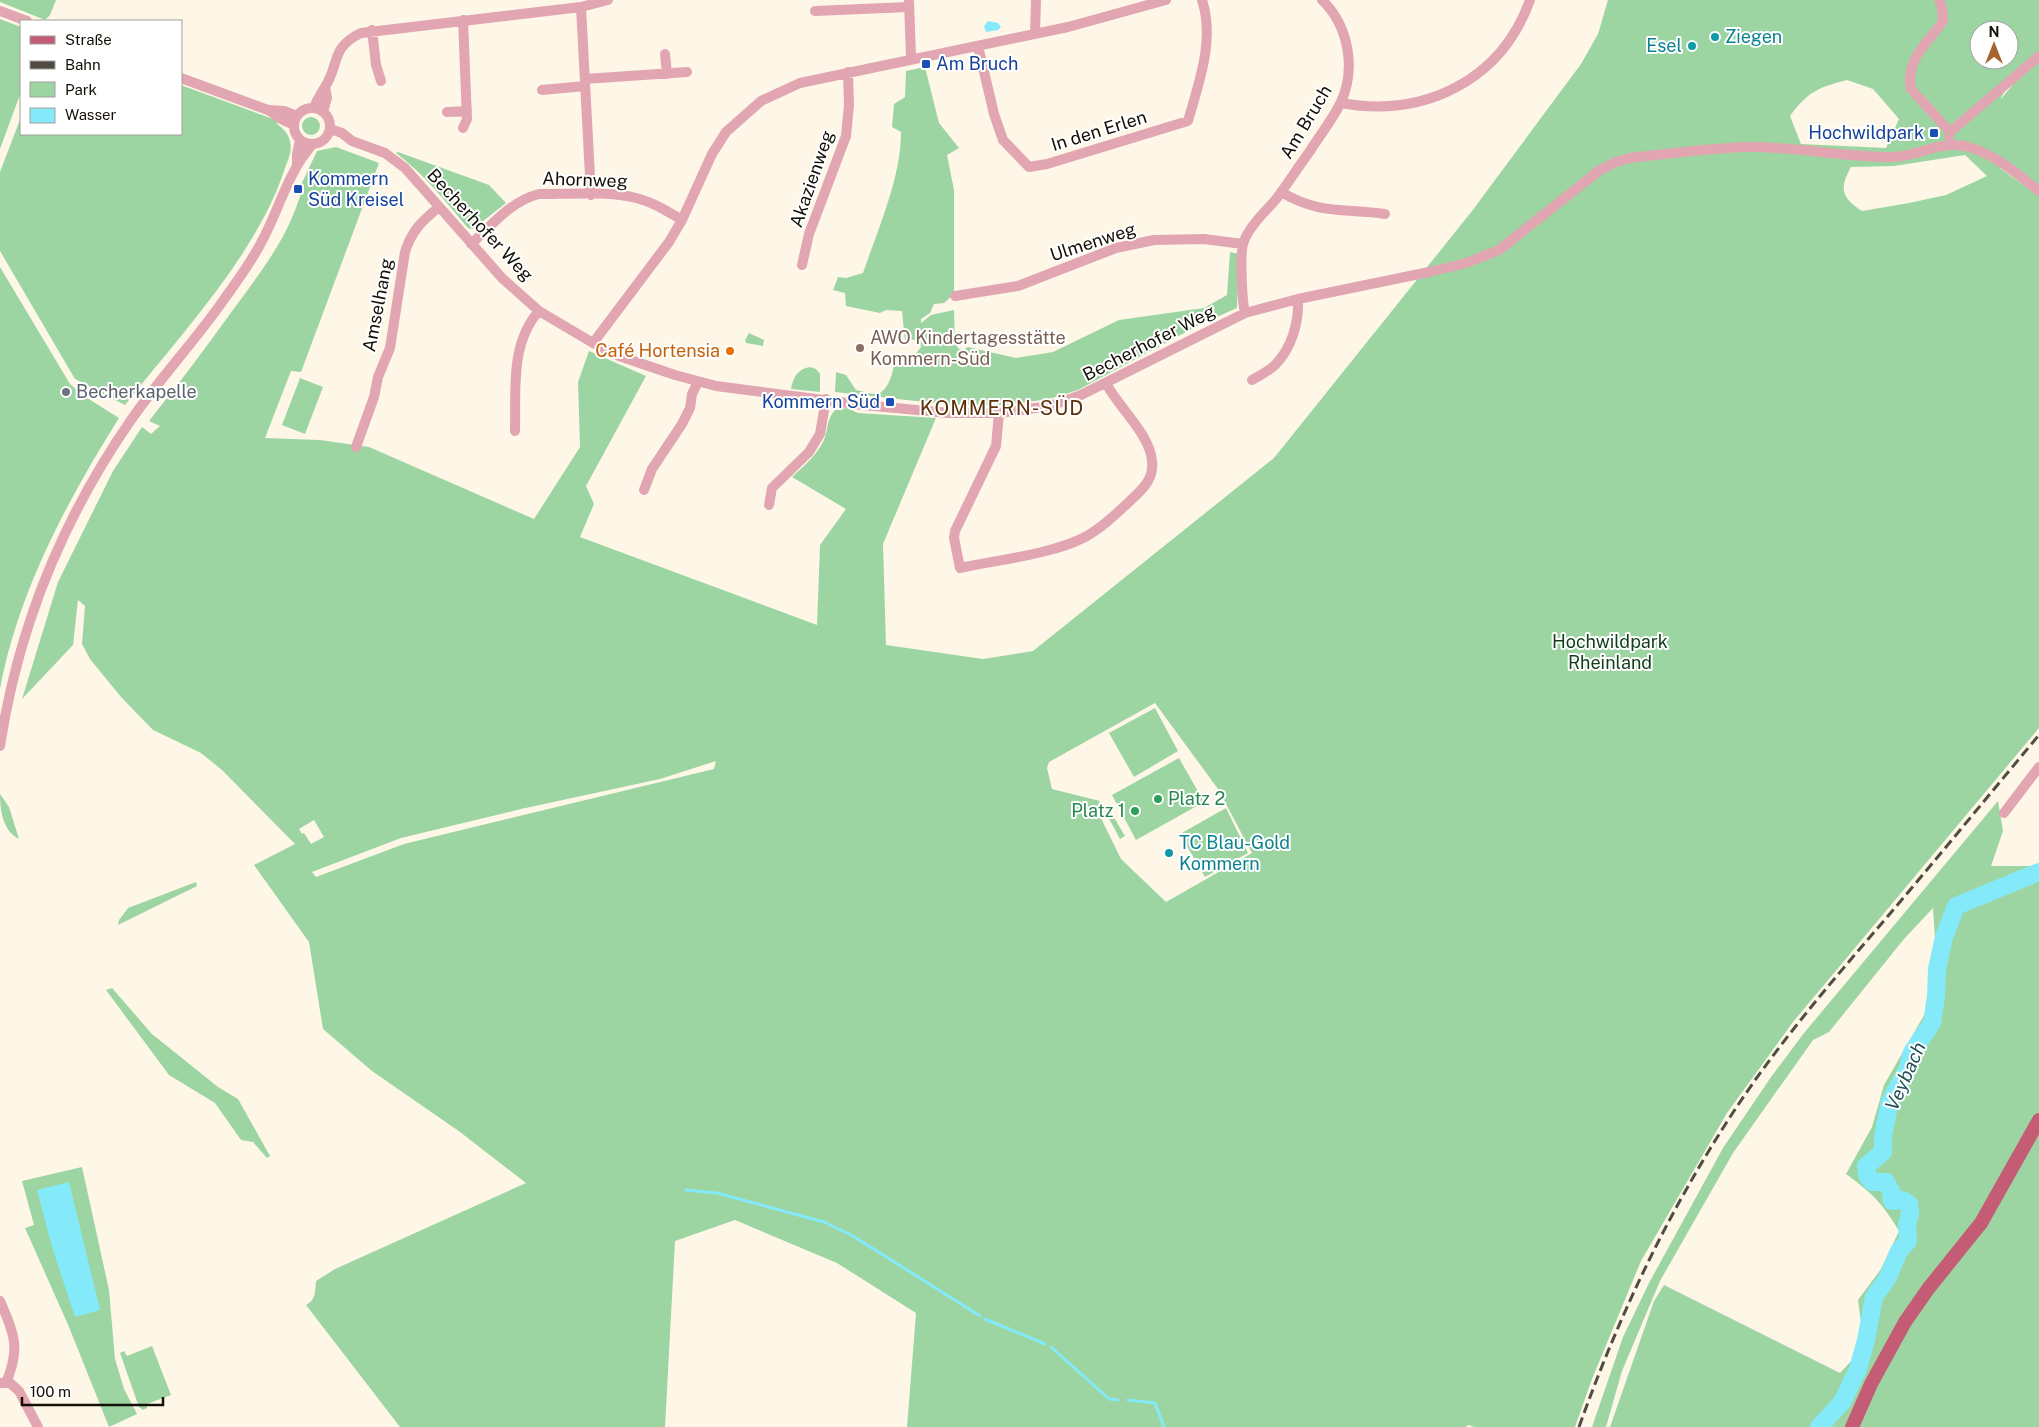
<svg xmlns="http://www.w3.org/2000/svg" width="2039" height="1427" font-family="'Public Sans',sans-serif">
  <style>
    .green { fill: #9cd5a2; fill-rule: evenodd }
    .water { fill: #84eaf9 }
    .lines { fill: none; stroke-linecap: round; stroke-linejoin: round }
    .stream { stroke: #84eaf9; stroke-width: 3 }
    .river { stroke: #84eaf9; stroke-width: 18 }
    .minor { stroke: #e1a6b1; stroke-width: 10 }
    .major { stroke: #c45c76; stroke-width: 14 }
    .rail { stroke: #514c41; stroke-width: 3; stroke-dasharray: 10 5; stroke-linecap: butt }
    .culture-dot { fill: #0f9aa8; stroke: #fff; stroke-width: 2 }
    .transit-dot { fill: #1a4fb4; stroke: #fff; stroke-width: 2 }
    .education-dot { fill: #8d6e63; stroke: #fff; stroke-width: 2 }
    .food-dot { fill: #e8710a; stroke: #fff; stroke-width: 2 }
    .worship-dot { fill: #6b7280; stroke: #fff; stroke-width: 2 }
    .leisure-dot { fill: #2e9e5b; stroke: #fff; stroke-width: 2 }
    .labels { text-anchor: middle; stroke-width: 4; stroke-linejoin: round; paint-order: stroke }
    .culture-label { font-size: 18px; fill: #0d838f; stroke: #fff; text-anchor: start }
    .transit-label { font-size: 18px; fill: #164399; stroke: #fff; text-anchor: start }
    .street-label { font-size: 18px; fill: #141007; stroke: #fff }
    .education-label { font-size: 18px; fill: #785e54; stroke: #fff; text-anchor: start }
    .food-label { font-size: 18px; fill: #c56008; stroke: #fff; text-anchor: end }
    .worship-label { font-size: 18px; fill: #5b616d; stroke: #fff; text-anchor: start }
    .park-label { font-size: 18px; fill: #113d1a; stroke: #fff }
    .leisure-label { font-size: 18px; fill: #27864d; stroke: #fff; text-anchor: start }
    .water-label { font-size: 19px; font-style: italic; fill: #204f55; stroke: #fff }
    .quarter-label { font-size: 20px; letter-spacing: 1px; fill: #5c3009; stroke: #fff }
  </style>
  <rect width="100%" height="100%" fill="#fef7e7"/>
  <!-- green -->
  <path class="green" d="M0,0H56L50,15L45,20L0,2Z
    M1608,0H2039V51L2016,70L2000,100L2021,75L2039,60V185L2000,156V168L2039,196V728L1793,1022L1727,1113L1641,1261L1592,1379L1575,1427H1474L1469,1425L1465,1427H907L916,1313L837,1263L735,1220L675,1241L665,1427H400L306,1305C316,1300 315,1292 316,1281L335,1269L526,1183L460,1132L372,1071L323,1029L309,942L254,865L295,844L222,770L201,753L153,730L121,697L90,659L82,644L85,606L78,600L73,645L22,699L58,582L113,471L142,427L151,434L160,426L149,421C177,386 204,350 230,314C259,274 289,238 302,189L300,187L317,151L336,147L379,163L301,372L291,371L265,438L320,440L369,447L534,519L580,447L578,382L589,351L646,376L586,486L594,504L580,537L817,625L820,545L846,509L792,477C804,466 817,455 824,440C828,430 827,418 835,410L847,408L858,413L936,418L883,544L886,645L983,659L1033,651L1274,458L1472,211L1581,64L1598,34ZM1979,30H2009V60H1979ZM1847,80L1873,89L1899,119L1886,148L1801,144L1790,116C1809,91 1817,88 1847,80ZM1965,155L1987,176L1946,195L1909,203L1862,211C1840,197 1840,187 1851,167L1894,166ZM1155,703L1218,789L1252,853L1166,902L1121,859L1096,808L1100,801L1052,789L1047,768L1049,762ZM716,761L714,769L404,844L316,877L312,872L401,838L521,809L660,779ZM314,820L324,837L311,844L304,833L302,834L299,829Z
    M0,19L21,27V92L0,149Z
    M925,67L939,123L959,148L947,155L954,190V294L944,303L934,304L930,313L921,319V323L931,315L954,310L955,344L959,349H965L968,347L1016,358L1053,352L1119,320L1204,308L1227,295L1230,252L1239,254L1237,308L1201,324L1078,390L1049,399L1004,405H951L835,392L836,372L846,375L856,390C862,391 870,394 876,394C888,392 892,375 894,365L910,361L921,347L919,339L905,341L902,311L886,310L880,313L846,306L845,293L833,290L838,277L846,278L863,273C878,229 901,178 901,132L892,127L894,104L905,97L906,71Z
    M181,85L278,121L277,124C284,129 288,133 290,141C293,151 287,162 284,171C256,255 180,335 125,405L75,379L0,251V172L21,117V134H181Z
    M302 126a9 9 0 1 1 18 0a9 9 0 1 1-18 0Z
    M398,152L489,185L506,203L473,229L468,228C445,201 424,174 396,153Z
    M0,267L70,384L84,396L119,418C67,501 18,592 0,689Z
    M749,333L764,340L763,346L746,343L745,340Z
    M810,367L816,369L820,374V392L791,389C793,377 798,369 810,367Z
    M300,378L323,387L305,434L282,425Z
    M1155,708L1178,751L1134,777L1109,733Z
    M1179,758L1204,802L1136,840L1112,795Z
    M0,794L9,807L19,839C3,831 0,811 0,794Z
    M1998,801L2003,831L1991,866H2034L2039,864V1427H1610L1654,1301L1664,1285L1840,1373L1854,1358L1861,1323L1858,1300L1881,1269L1899,1231C1883,1204 1872,1193 1846,1174L1872,1127L1884,1085L1927,1010L1936,954L1933,908L1904,939L1829,1032L1813,1040L1733,1153L1660,1281L1622,1371L1606,1427H1592L1623,1337L1649,1283L1723,1148L1771,1077L1804,1033Z
    M1226,808L1248,853L1205,877L1180,834Z
    M1109,809L1125,836L1120,839L1105,811Z
    M196,882L197,886L118,925L119,920L128,908Z
    M112,988L152,1034L218,1087L238,1099L270,1156L267,1158L253,1142L241,1140L215,1103L169,1075L106,990Z
    M82,1167L109,1290L115,1359L124,1389L137,1414L109,1427L69,1327L25,1228L34,1225L22,1181Z
    M152,1346L171,1395L147,1404V1408L143,1410L139,1407L120,1353L124,1351L127,1356Z"/>
  <!-- water -->
  <path class="water" d="M988,21L998,23L1001,27L998,30L986,32L984,26Z
    M69,1182L100,1310L75,1317L52,1247L37,1190Z"/>
  <g class="lines">
    <!-- stream -->
    <path class="stream" d="M686,1190L717,1193L824,1222L853,1236L980,1316
      M985,1319L1045,1344
      M1051,1347L1109,1399L1118,1400
      M1128,1400L1155,1403L1164,1427"/>
    <!-- river -->
    <path class="river" d="M1819,1427L1842,1402L1858,1369L1866,1340L1874,1297L1887,1279L1899,1251L1908,1241L1907,1225L1910,1213L1909,1204L1903,1200L1892,1201L1891,1191L1886,1182H1872L1867,1175L1866,1166L1883,1152V1136L1890,1101L1907,1071L1912,1052L1932,1023L1936,996L1937,969L1944,937L1956,906L2039,872"/>
    <!-- minor -->
    <path class="minor" d="M1939,0L1942,8L1943,21C1928,43 1905,59 1911,89L1950,132
      M909,2L911,58
      M581,7L591,195
      M0,11L27,21
      M815,11L909,7
      M463,20L467,119L463,128
      M372,30L376,65L381,81
      M1035,33L1036,0
      M978,46L994,114L1003,140L1029,167L1047,164L1188,121C1199,82 1215,40 1202,0
      M665,54L667,74
      M181,78L268,110L281,119L294,125
      M585,79L687,72
      M542,90L585,86
      M1341,103C1424,118 1501,81 1530,0
      M314,108C317,98 320,96 325,87C340,64 330,48 361,33L581,7L608,0
      M294 126a18 18 0 1 1 36 0a18 18 0 1 1-36 0Z
      M269,110L284,111L297,116
      M323,112L327,98L325,87
      M447,112L467,111
      M330,129L342,133L352,141L385,153L405,168L502,278L539,311L593,343L619,356L675,375L716,386L863,405L949,413H999L1050,406L1081,395L1245,313L1298,299L1429,272L1466,263L1499,250L1600,170L1616,162L1630,158C1668,154 1708,148 1747,147C1796,146 1845,158 1894,157C1920,156 1937,141 1965,146C1994,153 2016,173 2039,191
      M1949,136L1950,132L2039,56
      M297,164V154L300,140
      M1281,192C1320,215 1344,208 1385,214
      M471,244C492,225 511,201 539,194C568,194 609,191 636,198C653,202 667,211 682,220
      M802,265L809,234L846,136L849,105L848,72
      M955,296L1018,286L1116,248L1154,240L1204,239L1243,244
      M1245,313C1242,301 1240,255 1243,244C1248,227 1266,211 1277,198C1288,183 1299,166 1310,151C1320,135 1333,119 1341,102C1356,69 1349,26 1322,0
      M593,343L669,242L682,220L712,154L726,132L761,101L800,83L1068,27L1166,0
      M1252,380C1259,376 1269,371 1275,365C1292,348 1299,322 1298,299
      M999,413L996,446L955,531L954,538L960,568C997,560 1053,554 1085,537C1103,527 1117,513 1132,499C1144,488 1154,478 1152,461C1150,434 1118,407 1106,383
      M515,431C516,391 510,343 539,311
      M356,447L374,397L378,377L390,348L405,252C412,230 422,221 439,207
      M644,490L652,469L682,424L690,408L692,394L698,382
      M769,505L772,488L809,452L820,434L826,399
      M0,746C18,628 63,518 131,420C160,378 196,340 225,298C238,280 252,261 262,241C275,217 283,190 297,166C301,158 307,152 312,144
      M2004,813L2039,767
      M0,1301C14,1334 21,1347 6,1383
      M1,1383H10L19,1391L38,1427"/>
    <!-- major -->
    <path class="major" d="M1852,1427L1871,1384L1905,1322L1928,1289L1981,1223L2039,1120"/>
    <!-- rail -->
    <path class="rail" d="M1579,1427C1619,1315 1669,1210 1734,1111C1780,1041 1834,979 1888,916C1939,856 1989,795 2039,735"/>
  </g>
  <!-- markers -->
  <g class="culture-dot">
    <circle cx="1715" cy="37" r="5"/>
    <circle cx="1692" cy="46" r="5"/>
    <circle cx="1169" cy="853" r="5"/>
  </g>
  <g class="transit-dot">
    <rect x="921" y="59" width="10" height="10" rx="2.5"/>
    <rect x="1929" y="128" width="10" height="10" rx="2.5"/>
    <rect x="293" y="184" width="10" height="10" rx="2.5"/>
    <rect x="885" y="397" width="10" height="10" rx="2.5"/>
  </g>
  <circle class="education-dot" cx="860" cy="348" r="5"/>
  <circle class="food-dot" cx="730" cy="351" r="5"/>
  <circle class="worship-dot" cx="66" cy="392" r="5"/>
  <g class="leisure-dot">
    <circle cx="1158" cy="799" r="5"/>
    <circle cx="1135" cy="811" r="5"/>
  </g>
  <g class="labels">
    <!-- culture labels -->
    <g class="culture-label">
      <text x="1725" y="43">Ziegen</text>
      <text x="1682" y="52" text-anchor="end">Esel</text>
      <text x="1179" y="849">TC Blau-Gold<tspan x="1179" dy="21">Kommern</tspan></text>
    </g>
    <!-- transit labels -->
    <g class="transit-label">
      <text x="936" y="70">Am Bruch</text>
      <text x="1924" y="139" text-anchor="end">Hochwildpark</text>
      <text x="308" y="185">Kommern<tspan x="308" dy="21">Süd Kreisel</tspan></text>
      <text x="880" y="408" text-anchor="end">Kommern Süd</text>
    </g>
    <!-- street labels -->
    <g class="street-label">
      <text transform="translate(1306 122) rotate(-59)" y="6">Am Bruch</text>
      <text transform="translate(1099 131) rotate(-17)" y="6">In den Erlen</text>
      <text transform="translate(812 179) rotate(-71)" y="6">Akazienweg</text>
      <text transform="translate(585 180) rotate(2)" y="6">Ahornweg</text>
      <text transform="translate(480 225) rotate(47)" y="6">Becherhofer Weg</text>
      <text transform="translate(1093 242) rotate(-18)" y="6">Ulmenweg</text>
      <text transform="translate(378 305) rotate(-79)" y="6">Amselhang</text>
      <text transform="translate(1149 343) rotate(-27)" y="6">Becherhofer Weg</text>
    </g>
    <!-- education labels -->
    <g class="education-label">
      <text x="870" y="344">AWO Kindertagesstätte<tspan x="870" dy="21">Kommern-Süd</tspan></text>
    </g>
    <!-- food labels -->
    <g class="food-label">
      <text x="720" y="357">Café Hortensia</text>
    </g>
    <!-- worship labels -->
    <g class="worship-label">
      <text x="76" y="398">Becherkapelle</text>
    </g>
    <!-- park labels -->
    <g class="park-label">
      <text x="1610" y="648">Hochwildpark<tspan x="1610" dy="21">Rheinland</tspan></text>
    </g>
    <!-- leisure labels -->
    <g class="leisure-label">
      <text x="1168" y="805">Platz 2</text>
      <text x="1125" y="817" text-anchor="end">Platz 1</text>
    </g>
    <!-- water labels -->
    <g class="water-label">
      <text transform="translate(1905 1076) rotate(-66)" y="7">Veybach</text>
    </g>
    <!-- quarter labels -->
    <g class="quarter-label">
      <text x="1002" y="415">KOMMERN-SÜD</text>
    </g>
  </g>
  <!-- legend -->
  <rect x="20" y="20" width="162" height="115" fill="#ffffff" stroke="#a19f9c"/>
  <rect x="30" y="36" width="25" height="8" fill="#c45c76" stroke="#a19f9c"/>
  <text x="65" y="45" font-size="15" fill="#141007">Straße</text>
  <rect x="30" y="61" width="25" height="8" fill="#514c41" stroke="#a19f9c"/>
  <text x="65" y="70" font-size="15" fill="#141007">Bahn</text>
  <rect x="30" y="82" width="25" height="15" fill="#9cd5a2" stroke="#a19f9c"/>
  <text x="65" y="95" font-size="15" fill="#141007">Park</text>
  <rect x="30" y="108" width="25" height="15" fill="#84eaf9" stroke="#a19f9c"/>
  <text x="65" y="120" font-size="15" fill="#141007">Wasser</text>
  <!-- north arrow -->
  <g transform="translate(1994 45)"><circle r="24" fill="#ffffff" stroke="#a19f9c"/>
  <path d="M0-4L9 19L0 12L-9 19Z" fill="#a66430"/>
  <text y="-8" font-size="14" font-weight="bold" text-anchor="middle" fill="#141007">N</text>
  </g>
  <!-- scale -->
  <path d="M22 1397v8h141v-8" fill="none" stroke="#141007" stroke-width="2.5"/>
  <text x="30" y="1397" font-size="15" fill="#141007" stroke="#ffffff" stroke-width="4" paint-order="stroke">100 m</text>
</svg>
